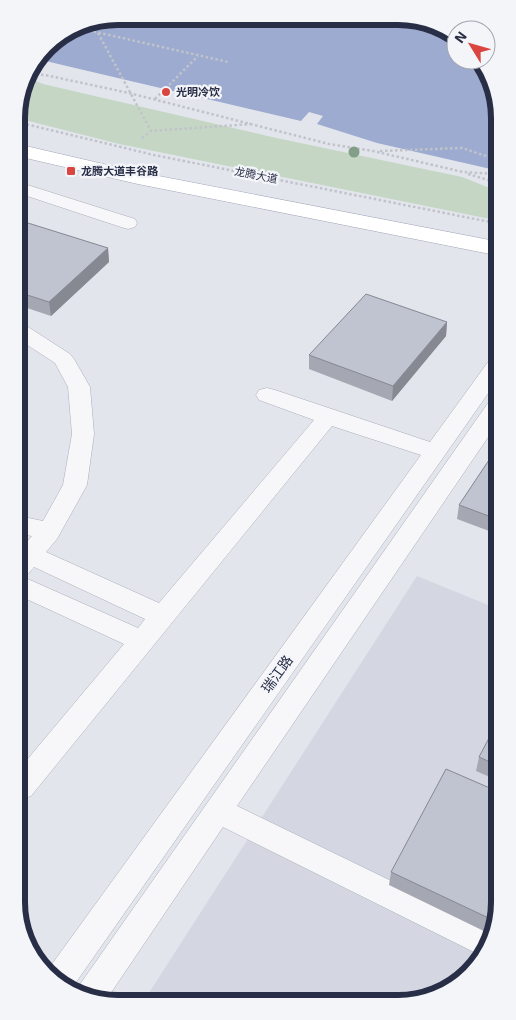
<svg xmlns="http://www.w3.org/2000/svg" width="516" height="1020" font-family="'Exo 2','Noto Sans SC',sans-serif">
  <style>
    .built { fill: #d4d7e2 }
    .green { fill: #c5d7c4 }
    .water { fill: #9cabcf }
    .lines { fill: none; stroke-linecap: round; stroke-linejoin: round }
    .minor-casing { stroke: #abaeba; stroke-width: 1 }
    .major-casing { stroke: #a1a6b9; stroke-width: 1 }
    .path { stroke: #c1c3cb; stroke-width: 2.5; stroke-dasharray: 2.5 2.5; stroke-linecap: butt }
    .minor { fill: #f7f7fa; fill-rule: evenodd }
    .major { fill: #fff; fill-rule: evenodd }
    .tree { fill: #839e87 }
    .wall { fill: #a5a8b3 }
    .shaded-wall { fill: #868892 }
    .building { fill: #c0c3d0; stroke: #868892 }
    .poi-dot { fill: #da453f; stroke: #f3f5f9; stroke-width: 2 }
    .labels { text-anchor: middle; stroke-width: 4.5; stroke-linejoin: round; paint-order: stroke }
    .far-poi-label { font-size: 11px; font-weight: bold; fill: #292e47; stroke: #f3f5f9; text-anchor: start }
    .far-street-label { font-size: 11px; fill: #292e47; stroke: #f3f5f9 }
    .street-label { font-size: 14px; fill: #292e47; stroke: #f3f5f9 }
    .rim { fill: none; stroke: #292e47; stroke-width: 6 }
  </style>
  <rect width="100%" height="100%" fill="#e3e5ec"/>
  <!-- built -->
  <path class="built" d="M417,576L498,609L500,909L479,964L430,998L143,1002Z"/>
  <!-- green -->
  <path class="green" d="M26,77L43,84L272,137L462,177L495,190V220L119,144L17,118V105Z"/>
  <!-- water -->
  <path class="water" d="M118,16L417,18L456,37V60H477L494,86L495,170L377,143L317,124L323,116L309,112L301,121L37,59C63,26 79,24 118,16Z"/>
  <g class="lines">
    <defs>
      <path id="minor" d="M18,182L135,219L137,223L135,227L128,229L121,227L18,193Z
        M18,323L25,325L70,354L74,359L90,387L94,434L87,485L57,539L46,552L159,603L314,420L259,400L256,395L259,390L267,388L275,390L430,442L488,362L496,360V382L72,988L51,979L47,971L421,455L332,426L31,796L21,799V767L124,644L20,596L19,551L32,536L19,534V516L43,521L63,485L72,434L68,387L55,363L18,339ZM34,567L145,619L138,628L21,576L29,573Z
        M496,401L497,424L237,806L492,930L482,956L223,827L104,1003L76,990L488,403Z"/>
      <path id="major" d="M17,144L138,172L495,241V255L138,184L17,156Z"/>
    </defs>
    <!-- minor casing -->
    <use href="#minor" class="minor-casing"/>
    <!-- major casing -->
    <use href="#major" class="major-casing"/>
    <!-- path -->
    <path class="path" d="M74,27L228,62
      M98,33L151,131L252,124
      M26,74L45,75L129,93L329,144L373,151L463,172L495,174
      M155,99L198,56
      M17,122L154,155L495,223
      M142,138L151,131
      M380,151L462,148L495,159
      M468,174L495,182"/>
    <!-- minor -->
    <use href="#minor" class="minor"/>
    <!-- major -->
    <use href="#major" class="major"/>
  </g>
  <!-- trees -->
  <circle class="tree" cx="354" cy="152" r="5.5"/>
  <!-- wall -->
  <path class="wall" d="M18,232L108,248L109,262L51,316L18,305Z
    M447,322L446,336L392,401L309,369V355Z
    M497,448V534L457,519L459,505Z
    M498,721L499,781L476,771L479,757Z
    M391,872L500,909L490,934L389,885Z"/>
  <!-- shaded-wall -->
  <path class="shaded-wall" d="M108,248L109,262L51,316L49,302Z
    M447,322L446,336L392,401L393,386Z"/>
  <!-- building -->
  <path class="building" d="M28,223L108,248L49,302L18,292V232Z
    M366,294L447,322L393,386L309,355Z
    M497,448V519L459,505Z
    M498,721L499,766L479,757Z
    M446,769L499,792L500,909L495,921L391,872Z"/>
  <!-- markers -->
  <g class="poi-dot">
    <circle cx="166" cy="92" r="5"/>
    <rect x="66" y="166" width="10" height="10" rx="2.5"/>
  </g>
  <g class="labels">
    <!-- far-poi labels -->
    <g class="far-poi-label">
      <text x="176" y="96">光明冷饮</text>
      <text x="81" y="175">龙腾大道丰谷路</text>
    </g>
    <!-- far-street labels -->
    <g class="far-street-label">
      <text transform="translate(256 175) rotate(11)" y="4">龙腾大道</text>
    </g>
    <!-- street labels -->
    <g class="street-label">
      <text transform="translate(277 674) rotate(-54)" y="5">瑞江路</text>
    </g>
  </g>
  <!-- crop -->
  <path d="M0 0H516V1020H0ZM118 25H398A93 93 0 0 1 491 118V902A93 93 0 0 1 398 995H118A93 93 0 0 1 25 902V118A93 93 0 0 1 118 25Z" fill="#f3f5f9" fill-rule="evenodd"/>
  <path class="rim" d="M118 25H398A93 93 0 0 1 491 118V902A93 93 0 0 1 398 995H118A93 93 0 0 1 25 902V118A93 93 0 0 1 118 25Z"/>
  <!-- north arrow -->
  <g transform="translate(471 45) rotate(307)"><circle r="24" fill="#f3f5f9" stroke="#a2a5b2"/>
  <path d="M0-4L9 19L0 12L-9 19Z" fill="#da453f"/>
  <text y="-8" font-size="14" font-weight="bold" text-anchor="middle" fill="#292e47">N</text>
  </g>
</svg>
